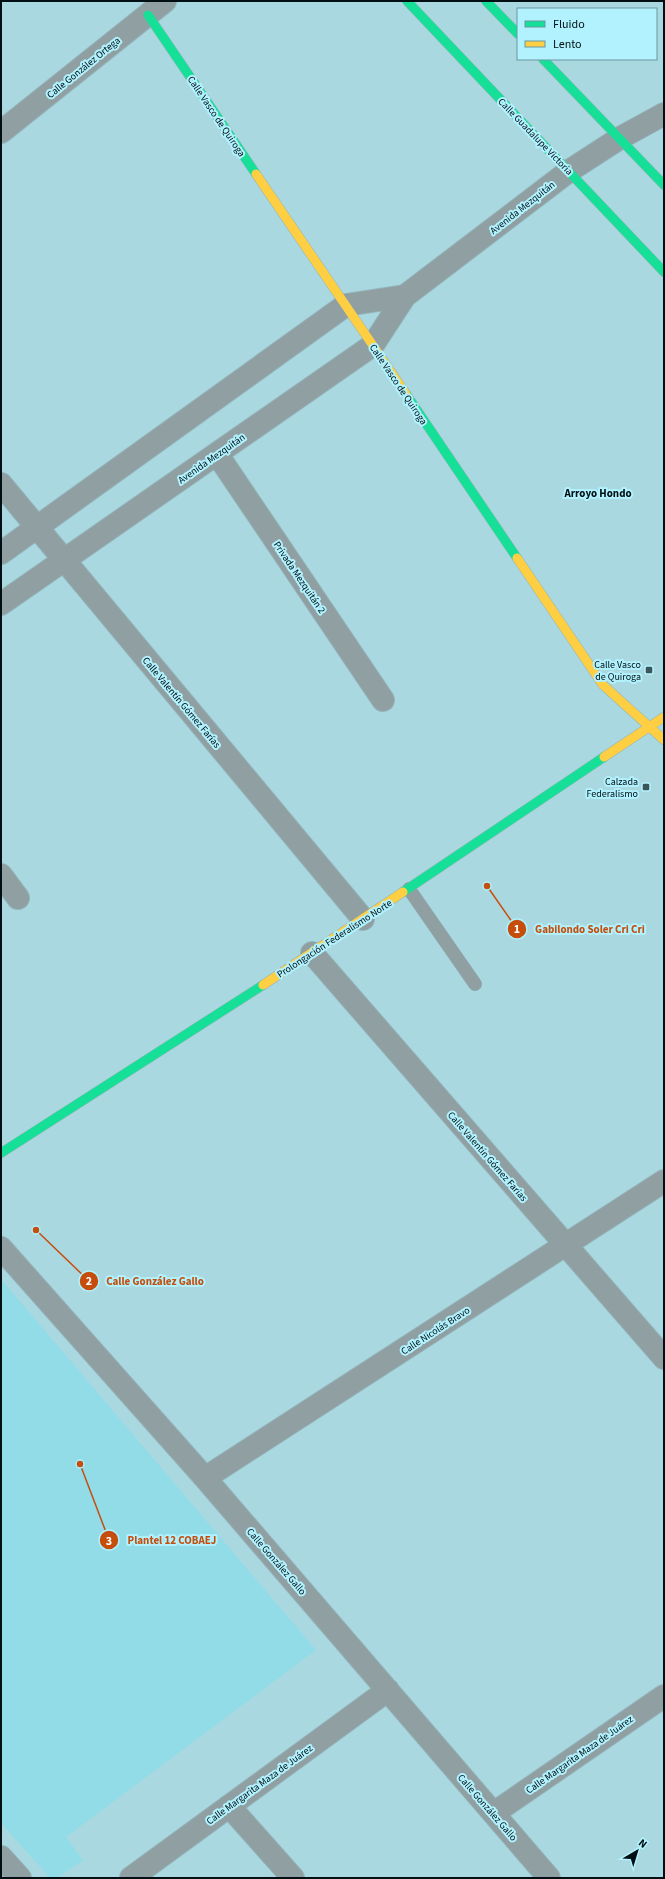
<svg xmlns="http://www.w3.org/2000/svg" width="665" height="1879" font-family="'Source Sans 3',sans-serif">
  <style>
    .built { fill: #92dce8 }
    .lines { fill: none; stroke-linecap: round; stroke-linejoin: round }
    .lane-casing { stroke: #94b4ba; stroke-width: 14 }
    .street-casing { stroke: #94b4ba; stroke-width: 24 }
    .fast-casing { stroke: #94b4ba; stroke-width: 10 }
    .slow-casing { stroke: #94b4ba; stroke-width: 10 }
    .lane { stroke: #8f9fa2; stroke-width: 13 }
    .street { stroke: #8f9fa2; stroke-width: 22 }
    .fast { stroke: #16e098; stroke-width: 9 }
    .slow { stroke: #ffcf43; stroke-width: 9 }
    .poi-dot { fill: #3b555b; stroke: #b1f2fe; stroke-width: 1.5 }
    .labels { text-anchor: middle; stroke-width: 4; stroke-linejoin: round; paint-order: stroke }
    .street-label { font-size: 10px; fill: #000f13; stroke: #b1f2fe }
    .poi-label { font-size: 10px; fill: #000f13; stroke: #b1f2fe; text-anchor: end }
    .neighbourhood-label { font-size: 11px; font-weight: bold; fill: #000f13; stroke: #b1f2fe }
    .leader { fill: none; stroke: #c54e0d; stroke-width: 1.5 }
    .callout-dot { fill: #c54e0d; stroke: #b1f2fe; stroke-width: 1.5 }
    .mark-label { font-size: 12px; text-anchor: middle; font-weight: bold; fill: #fff }
    .callout-label { font-size: 11px; text-anchor: middle; font-weight: bold; fill: #c54e0d; stroke: #b1f2fe; stroke-width: 4; stroke-linejoin: round; paint-order: stroke }
  </style>
  <rect width="100%" height="100%" fill="#aad8e0"/>
  <!-- built -->
  <path class="built" d="M1,1279L316,1650L66,1837L83,1860L57,1878H50L1,1823Z"/>
  <g class="lines">
    <defs>
      <path id="lane" d="M409,889L475,984"/>
      <path id="street" d="M1,132L165,1
        M217,454L383,700
        M1,484L363,919
        M1,553L346,305L405,296
        M1,604L373,345L405,296L569,171L620,138L664,114
        M1,875L18,898
        M312,953L664,1358
        M1,1248L205,1478L549,1878
        M205,1478L664,1181
        M229,1806L293,1878
        M494,1813L664,1696
        M1,1857L20,1878
        M131,1878L388,1690"/>
      <path id="fast" d="M407,1L664,272
        M486,1L518,34
        M148,15L256,174
        M543,59L664,185
        M406,394L517,558
        M403,892L604,757
        M1,1153L263,985"/>
      <path id="slow" d="M256,174L406,394
        M517,558L603,685L664,740
        M604,757L664,717
        M263,985L403,892"/>
    </defs>
    <!-- lane casing -->
    <use href="#lane" class="lane-casing"/>
    <!-- street casing -->
    <use href="#street" class="street-casing"/>
    <!-- fast casing -->
    <use href="#fast" class="fast-casing"/>
    <!-- slow casing -->
    <use href="#slow" class="slow-casing"/>
    <!-- lane -->
    <use href="#lane" class="lane"/>
    <!-- street -->
    <use href="#street" class="street"/>
    <!-- fast -->
    <use href="#fast" class="fast"/>
    <!-- slow -->
    <use href="#slow" class="slow"/>
  </g>
  <!-- markers -->
  <g class="poi-dot">
    <rect x="645" y="666" width="8" height="8" rx="2"/>
    <rect x="642" y="783" width="8" height="8" rx="2"/>
  </g>
  <g class="labels">
    <!-- street labels -->
    <g class="street-label">
      <text transform="translate(83 67) rotate(-39)" y="4">Calle González Ortega</text>
      <text transform="translate(217 116) rotate(56)" y="4">Calle Vasco de Quiroga</text>
      <text transform="translate(536 136) rotate(46)" y="4">Calle Guadalupe Victoria</text>
      <text transform="translate(522 207) rotate(-38)" y="4">Avenida Mezquitán</text>
      <text transform="translate(399 384) rotate(56)" y="4">Calle Vasco de Quiroga</text>
      <text transform="translate(211 458) rotate(-35)" y="4">Avenida Mezquitán</text>
      <text transform="translate(300 577) rotate(56)" y="4">Privada Mezquitán 2</text>
      <text transform="translate(182 702) rotate(50)" y="4">Calle Valentín Gómez Farías</text>
      <text transform="translate(334 938) rotate(-33)" y="4">Prolongación Federalismo Norte</text>
      <text transform="translate(488 1156) rotate(49)" y="4">Calle Valentín Gómez Farías</text>
      <text transform="translate(435 1330) rotate(-33)" y="4">Calle Nicolás Bravo</text>
      <text transform="translate(277 1561) rotate(49)" y="4">Calle González Gallo</text>
      <text transform="translate(579 1754) rotate(-35)" y="4">Calle Margarita Maza de Juárez</text>
      <text transform="translate(259 1784) rotate(-36)" y="4">Calle Margarita Maza de Juárez</text>
      <text transform="translate(488 1807) rotate(49)" y="4">Calle González Gallo</text>
    </g>
    <!-- poi labels -->
    <g class="poi-label">
      <text x="641" y="668">Calle Vasco<tspan x="641" dy="12">de Quiroga</tspan></text>
      <text x="638" y="785">Calzada<tspan x="638" dy="12">Federalismo</tspan></text>
    </g>
    <!-- neighbourhood labels -->
    <g class="neighbourhood-label">
      <text x="598" y="497">Arroyo Hondo</text>
    </g>
  </g>
  <!-- callouts -->
  <path class="leader" d="M487 886L517 929M36 1230L89 1281M80 1464L109 1540"/>
  <g class="callout-dot">
    <circle cx="487" cy="886" r="4"/>
    <circle cx="36" cy="1230" r="4"/>
    <circle cx="80" cy="1464" r="4"/>
    <circle cx="517" cy="929" r="10"/>
    <circle cx="89" cy="1281" r="10"/>
    <circle cx="109" cy="1540" r="10"/>
  </g>
  <g class="mark-label">
    <text x="517" y="933">1</text>
    <text x="89" y="1285">2</text>
    <text x="109" y="1545">3</text>
  </g>
  <g class="callout-label">
    <text x="590" y="933">Gabilondo Soler Cri Cri</text>
    <text x="155" y="1285">Calle González Gallo</text>
    <text x="172" y="1544">Plantel 12 COBAEJ</text>
  </g>
  <!-- border -->
  <rect width="665" height="1879" fill="none" stroke="#000f13" stroke-width="4"/>
  <!-- legend -->
  <rect x="517" y="8" width="140" height="52" fill="#b1f2fe" stroke="#6a97a0"/>
  <rect x="525" y="21" width="20" height="6" fill="#16e098" stroke="#6a97a0"/>
  <text x="553" y="28" font-size="12" fill="#000f13">Fluido</text>
  <rect x="525" y="41" width="20" height="6" fill="#ffcf43" stroke="#6a97a0"/>
  <text x="553" y="48" font-size="12" fill="#000f13">Lento</text>
  <!-- north arrow -->
  <g transform="translate(637 1851) rotate(38)" stroke="#b1f2fe" stroke-width="3" paint-order="stroke">
  <path d="M0-3L7 15L0 10L-7 15Z" fill="#000f13"/>
  <text y="-6" font-size="11" font-weight="bold" text-anchor="middle" fill="#000f13">N</text>
  </g>
</svg>
